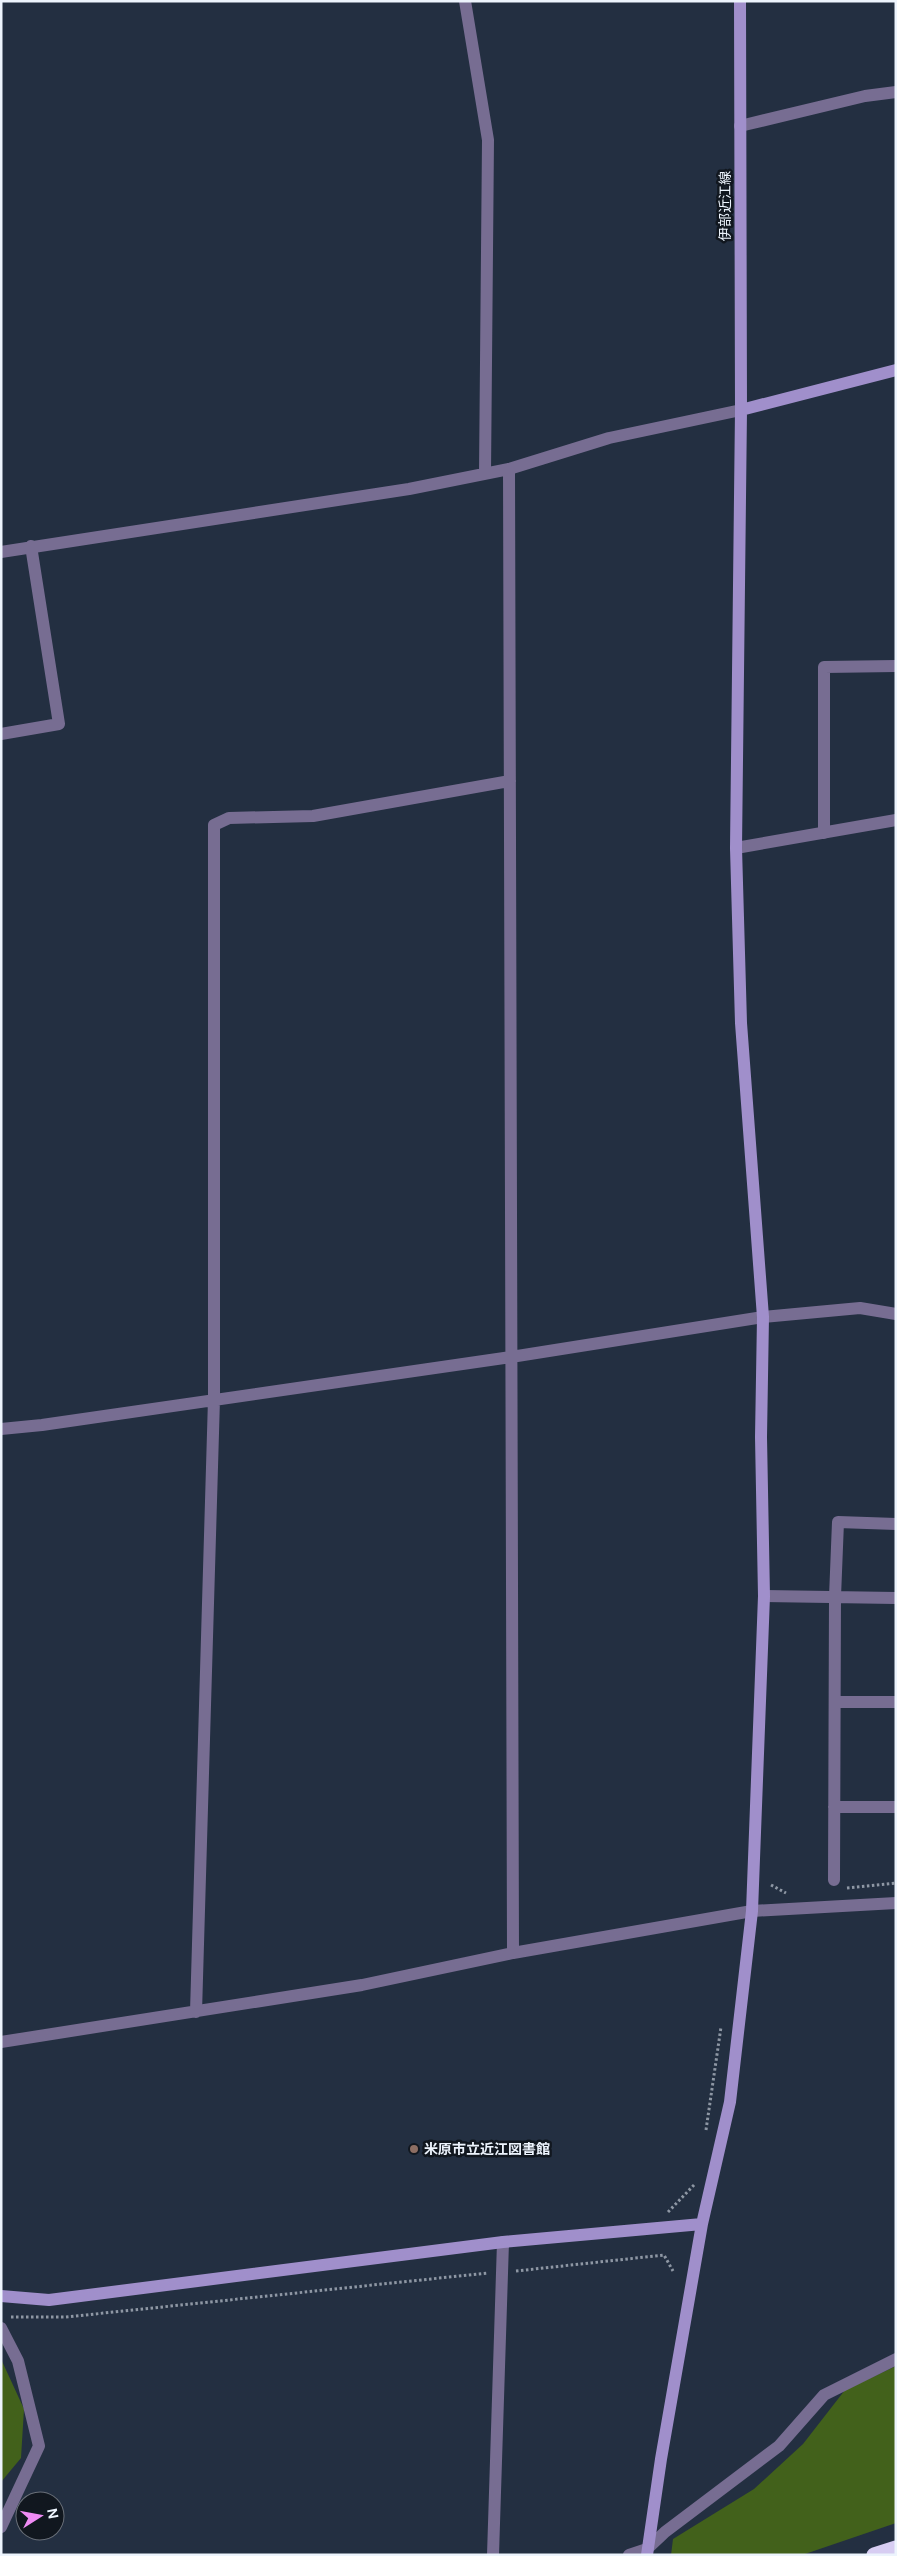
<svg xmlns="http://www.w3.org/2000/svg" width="897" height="2556" font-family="'DM Sans','Noto Sans JP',sans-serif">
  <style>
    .forest { fill: #42611b }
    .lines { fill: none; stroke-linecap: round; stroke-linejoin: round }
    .path { stroke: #8e97a4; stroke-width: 3; stroke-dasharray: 2.5 2.5; stroke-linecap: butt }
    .street { stroke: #776d92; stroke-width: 12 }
    .secondary { stroke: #a08fcb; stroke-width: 12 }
    .highway { stroke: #d7cdf2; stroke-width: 15 }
    .education-dot { fill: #8d6e63; stroke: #11171f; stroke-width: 2 }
    .labels { text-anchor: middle; stroke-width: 5; stroke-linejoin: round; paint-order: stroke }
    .street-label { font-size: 14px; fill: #edf4fd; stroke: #11171f }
    .poi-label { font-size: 14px; font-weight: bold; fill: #edf4fd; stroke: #11171f; text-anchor: start }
  </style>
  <rect width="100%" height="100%" fill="#232f41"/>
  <!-- forest -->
  <path class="forest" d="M1,2359L24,2409L21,2458L1,2482Z
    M896,2366V2523L802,2555H671L673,2539L754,2489L803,2444L845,2390Z"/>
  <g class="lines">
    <!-- path -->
    <path class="path" d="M771,1885L786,1893
      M847,1888L896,1883
      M706,2130L721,2027
      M668,2212L695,2184
      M516,2271L664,2255L673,2271
      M11,2317H66L488,2273"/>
    <!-- street -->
    <path class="street" d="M465,1L488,140L485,474
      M740,126L865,96L896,92
      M509,469L513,1953L752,1911L896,1903
      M1,552L409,489L509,469L609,438L741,410
      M1,734L59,724L31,546
      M824,833V667L896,666
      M736,848L896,820
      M1,1429L42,1425L511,1357L763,1317L860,1308L896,1314
      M764,1596L896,1598
      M835,1702H896
      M834,1807H896
      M834,1880L835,1597L838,1522L896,1524
      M196,2012L214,1399V825L229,818L313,816L510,781
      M1,2042L362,1985L513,1953
      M1,2328L18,2361L39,2446L1,2527
      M493,2555L503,2242
      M629,2555L647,2549L665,2532L779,2446L824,2395L896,2359"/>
    <!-- secondary -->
    <path class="secondary" d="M741,410L896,370
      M1,2296L49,2300L503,2242L702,2224
      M647,2555L661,2459L702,2224L730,2102L752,1911L764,1596L761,1437L763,1317L741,1023L736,848L741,410L740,1"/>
    <!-- highway -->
    <path class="highway" d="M874,2555L896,2548"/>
  </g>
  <!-- markers -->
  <circle class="education-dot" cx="414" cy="2149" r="5"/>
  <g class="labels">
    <!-- street labels -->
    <g class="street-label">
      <text transform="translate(725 206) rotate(-90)" y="5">伊部近江線</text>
    </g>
    <!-- poi labels -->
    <g class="poi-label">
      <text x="424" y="2154">米原市立近江図書館</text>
    </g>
  </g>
  <!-- border -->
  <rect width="897" height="2556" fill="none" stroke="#edf4fd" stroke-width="5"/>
  <!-- north arrow -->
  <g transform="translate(40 2516) rotate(79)"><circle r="24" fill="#11171f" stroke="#696f78"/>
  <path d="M0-4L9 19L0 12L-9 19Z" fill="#f08bf5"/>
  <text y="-8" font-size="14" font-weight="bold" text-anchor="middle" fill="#edf4fd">N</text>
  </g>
</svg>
